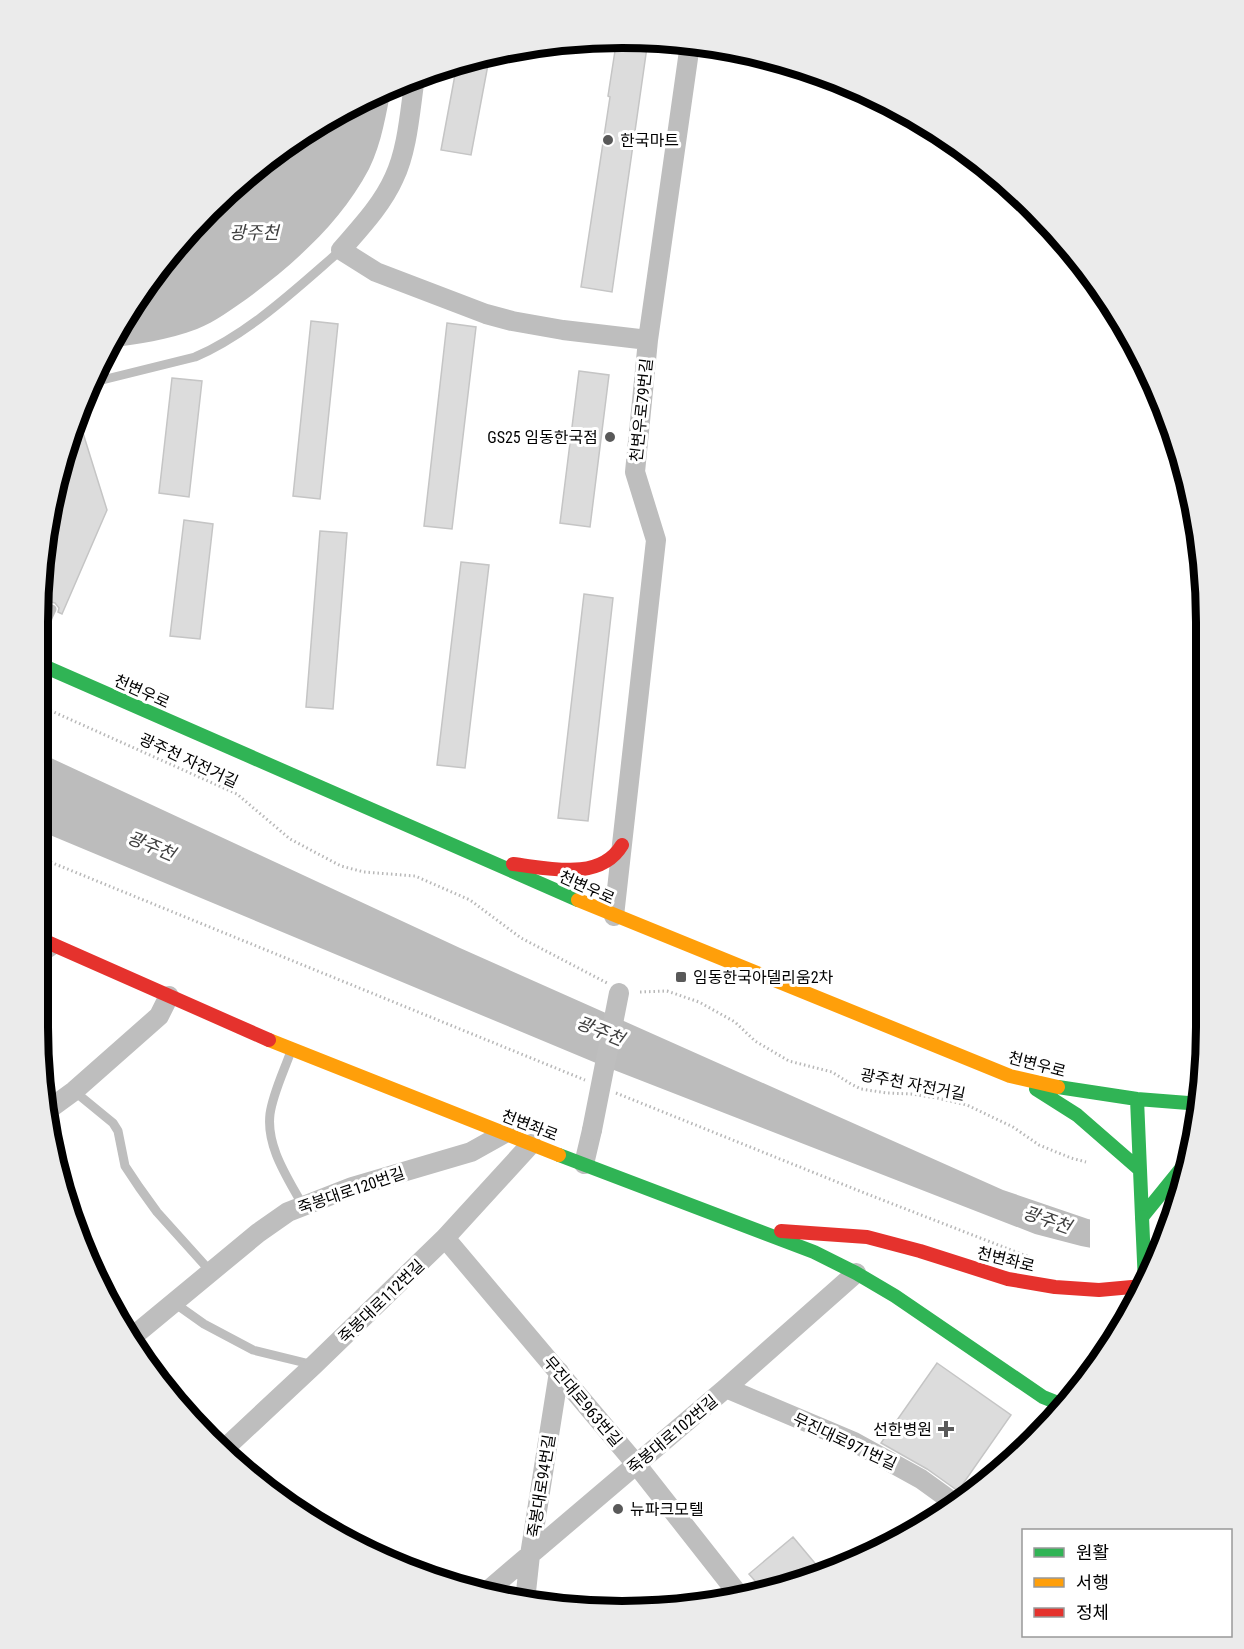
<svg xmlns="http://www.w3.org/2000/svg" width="1244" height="1649" font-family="'Roboto Condensed','Noto Sans KR',sans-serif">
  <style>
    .water { fill: #bcbcbc }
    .pier { fill: #fff }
    .building { fill: #dcdcdc; stroke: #c5c5c5; stroke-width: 1.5 }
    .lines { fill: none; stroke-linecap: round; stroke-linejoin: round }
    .path { stroke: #b8b8b8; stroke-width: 3; stroke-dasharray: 1.5 3; stroke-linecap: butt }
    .lane { stroke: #bebebe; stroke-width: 9 }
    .street { stroke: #bebebe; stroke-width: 20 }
    .fast { stroke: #30b455; stroke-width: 14 }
    .slow { stroke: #ff9f0a; stroke-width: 14 }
    .jam { stroke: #e5322d; stroke-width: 14 }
    .street-bridge { stroke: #bebebe; stroke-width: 20 }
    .fast-bridge { stroke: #30b455; stroke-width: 14 }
    .poi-dot { fill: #595959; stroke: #fff; stroke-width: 2 }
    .labels { text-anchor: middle; stroke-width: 6; stroke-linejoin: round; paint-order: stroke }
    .poi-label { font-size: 16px; fill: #000; stroke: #fff; text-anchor: start }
    .street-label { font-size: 16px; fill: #000; stroke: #fff }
    .water-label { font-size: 18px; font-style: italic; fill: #404040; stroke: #fff }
    .rim { fill: none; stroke: #000; stroke-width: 8 }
  </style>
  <rect width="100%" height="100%" fill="#fff"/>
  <!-- water -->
  <path class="water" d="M392,85C386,113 382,143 369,169C341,222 295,263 248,298C232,309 215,322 197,329C169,340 137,344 108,348L158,266L209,208L297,136Z
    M38,752L460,948L1003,1190L1088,1219L1130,1228L1139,1257L1081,1246L1035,1234L596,1063L38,830Z"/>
  <!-- pier -->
  <path class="pier" d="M1090,1217L1131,1225L1172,1223L1157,1256L1138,1260L1090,1250Z"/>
  <!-- building -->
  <path class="building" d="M617,38L648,40L612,292L581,287L610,97L608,96Z
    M490,54L471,155L441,150L457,64Z
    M311,321L338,324L320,499L293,496Z
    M447,323L476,327L452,529L424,526Z
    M579,371L609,375L590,527L560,523Z
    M172,378L202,381L189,497L159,493Z
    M78,417L107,510L62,614L58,612L59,608L55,603L51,602L46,606L39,603V584L58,470Z
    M184,520L213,524L200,639L170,636Z
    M320,531L347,533L333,709L306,707Z
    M461,562L489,565L465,768L437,765Z
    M584,594L613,598L588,821L558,818Z
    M937,1363L1011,1415L958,1491L927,1469L881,1443Z
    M793,1537L824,1574L810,1580L763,1590L749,1574Z"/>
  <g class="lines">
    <!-- path -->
    <path class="path" d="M38,705L237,794L290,839L341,866L364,872L415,876L470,900L521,938L607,983
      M38,857L585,1080
      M640,992L667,991L699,1002L735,1022L755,1041L789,1061L832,1072L851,1084L861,1089L887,1093L911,1094L937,1098L967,1105L1013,1127L1039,1145L1071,1158L1086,1162
      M616,1093L862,1192L1037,1260"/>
    <!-- lane -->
    <path class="lane" d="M90,383L195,357C249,334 297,288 341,250
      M39,637L52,609
      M38,961L53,951
      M291,1051C284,1071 273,1093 270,1114C266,1147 288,1178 303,1206
      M74,1091L113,1123L118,1131L125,1166L139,1187L157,1212L211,1272
      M173,1302L204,1324L253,1350L314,1365"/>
    <!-- street -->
    <path class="street" d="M415,77C410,109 408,149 394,178C382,205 360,228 341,250L376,272L486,314L512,321L563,330L648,340
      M614,916L656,540L635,472L648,340L690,44
      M48,1110L74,1091L159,1016L169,996
      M584,1164L592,1130
      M445,1238L636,1464L739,1595
      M131,1338L258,1233L288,1212L352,1187L471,1152L505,1133
      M726,1388L854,1442L921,1479L957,1505
      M223,1450L314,1365L445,1238L531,1144
      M485,1593L726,1388L856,1273
      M525,1601L530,1555L559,1372"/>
    <!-- fast -->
    <path class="fast" d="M39,664L578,900
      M1058,1087L1137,1099L1201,1104
      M1036,1089L1077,1115L1139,1169
      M1137,1099L1142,1217
      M559,1155L814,1252L856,1273L895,1296L1043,1397L1063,1405
      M1142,1217L1189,1159"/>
    <!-- slow -->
    <path class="slow" d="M578,900L1010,1076L1058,1087
      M269,1040L559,1155"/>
    <!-- jam -->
    <path class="jam" d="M513,864C548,868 600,882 622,845
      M38,938L269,1040
      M781,1231L867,1237L920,1251L1008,1279L1055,1287L1099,1290L1143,1286"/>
    <!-- street-bridge -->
    <path class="street-bridge" d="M592,1130L619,993"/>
    <!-- fast-bridge -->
    <path class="fast-bridge" d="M1142,1217L1145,1283"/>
  </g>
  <!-- markers -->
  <g class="poi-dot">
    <circle cx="608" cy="140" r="6"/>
    <circle cx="610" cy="437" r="6"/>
    <rect x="675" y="971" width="12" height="12" rx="3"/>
    <path d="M943 1420h6v6h6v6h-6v6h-6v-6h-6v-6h6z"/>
    <circle cx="618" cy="1509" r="6"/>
  </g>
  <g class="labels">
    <!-- poi labels -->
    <g class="poi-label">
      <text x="620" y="146">한국마트</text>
      <text x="598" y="443" text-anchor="end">GS25 임동한국점</text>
      <text x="693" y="983">임동한국아델리움2차</text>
      <text x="932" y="1435" text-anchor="end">선한병원</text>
      <text x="630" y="1515">뉴파크모텔</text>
    </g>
    <!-- street labels -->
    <g class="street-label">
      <text transform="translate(641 410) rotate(-84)" y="6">천변우로79번길</text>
      <text transform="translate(142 691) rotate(24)" y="6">천변우로</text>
      <text transform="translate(189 760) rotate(25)" y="6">광주천 자전거길</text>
      <text transform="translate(587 887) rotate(24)" y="6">천변우로</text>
      <text transform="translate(1037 1064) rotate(15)" y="6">천변우로</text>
      <text transform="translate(913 1084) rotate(11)" y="6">광주천 자전거길</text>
      <text transform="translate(530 1125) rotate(21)" y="6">천변좌로</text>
      <text transform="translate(351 1190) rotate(-19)" y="6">죽봉대로120번길</text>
      <text transform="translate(1006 1259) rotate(14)" y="6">천변좌로</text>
      <text transform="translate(381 1301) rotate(-44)" y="6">죽봉대로112번길</text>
      <text transform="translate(583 1401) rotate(50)" y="6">무진대로963번길</text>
      <text transform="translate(672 1434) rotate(-40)" y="6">죽봉대로102번길</text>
      <text transform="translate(845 1441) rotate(25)" y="6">무진대로971번길</text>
      <text transform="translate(541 1486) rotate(-81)" y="6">죽봉대로94번길</text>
    </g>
    <!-- water labels -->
    <g class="water-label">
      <text x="254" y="239">광주천</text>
      <text transform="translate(151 846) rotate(22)" y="6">광주천</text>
      <text transform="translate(600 1031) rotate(22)" y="6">광주천</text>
      <text transform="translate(1047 1220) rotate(19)" y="6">광주천</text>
    </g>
  </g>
  <!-- crop -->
  <path d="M0 0H1244V1649H0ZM622 48H622A574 574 0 0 1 1196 622V1027A574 574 0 0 1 622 1601H622A574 574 0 0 1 48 1027V622A574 574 0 0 1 622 48Z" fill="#ebebeb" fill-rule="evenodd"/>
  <path class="rim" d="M622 48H622A574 574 0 0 1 1196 622V1027A574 574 0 0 1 622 1601H622A574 574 0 0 1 48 1027V622A574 574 0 0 1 622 48Z"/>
  <!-- legend -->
  <rect x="1022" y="1529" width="210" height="108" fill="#ffffff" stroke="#999999" stroke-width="1.5"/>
  <rect x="1034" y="1548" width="30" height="9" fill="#30b455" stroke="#999999" stroke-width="1.5"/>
  <text x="1076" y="1559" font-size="18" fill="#000000">원활</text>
  <rect x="1034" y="1578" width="30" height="9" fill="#ff9f0a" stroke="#999999" stroke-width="1.5"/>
  <text x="1076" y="1589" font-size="18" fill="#000000">서행</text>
  <rect x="1034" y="1608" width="30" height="9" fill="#e5322d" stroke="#999999" stroke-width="1.5"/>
  <text x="1076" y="1619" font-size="18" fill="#000000">정체</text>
</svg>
